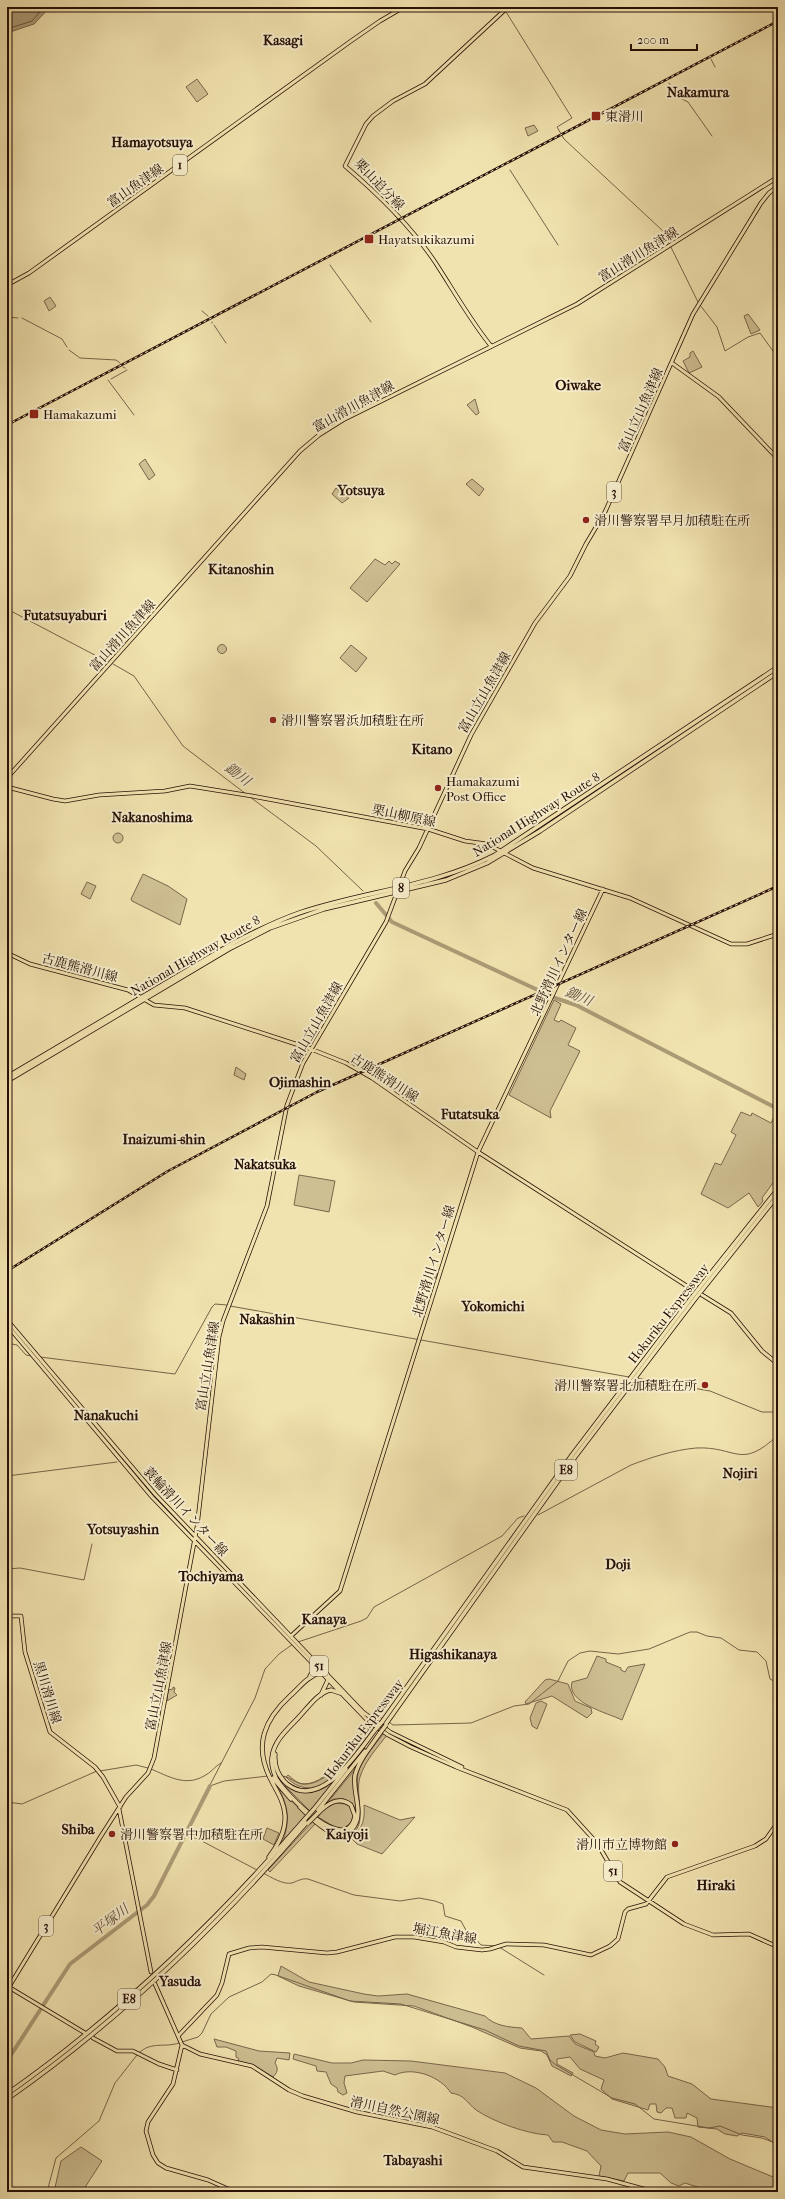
<svg xmlns="http://www.w3.org/2000/svg" width="785" height="2199" font-family="'IM FELL French Canon','Noto Serif JP',serif">
  <style>
    .green { fill: #cebf92; stroke: #7a664c }
    .water { fill: #ac9b76; stroke: #766349 }
    .lines { fill: none; stroke-linecap: round; stroke-linejoin: round }
    .shore { stroke: #69543e; stroke-width: 1 }
    .stream { stroke: #766349; stroke-width: 1 }
    .river { stroke: #ac9b76; stroke-width: 4 }
    .major-casing { stroke: #260e06; stroke-width: 4.5 }
    .highway-casing { stroke: #260e06; stroke-width: 5 }
    .major { stroke: #f1e3af; stroke-width: 3 }
    .highway { stroke: #f1e3af; stroke-width: 3.5 }
    .rail-casing { stroke: #260e06; stroke-width: 2.5 }
    .rail { stroke: #f6edcb; stroke-width: 1; stroke-dasharray: 3; stroke-linecap: butt }
    .highway-bridge-casing { stroke: #260e06; stroke-width: 5; stroke-linecap: butt }
    .highway-bridge { stroke: #f1e3af; stroke-width: 3.5 }
    .poi-dot { fill: #8f2418; stroke: #f6edcb; stroke-width: 1.5 }
    .labels { text-anchor: middle; stroke-width: 4; stroke-linejoin: round; paint-order: stroke }
    .shield { fill: #f6edcb; stroke: #645141; stroke-width: 1 }
    .shield-label { font-size: 12px; font-weight: bold; fill: #260e06 }
    .poi-label { font-size: 13px; fill: #260e06; stroke: #f6edcb; text-anchor: start }
    .street-label { font-size: 13px; fill: #260e06; stroke: #f6edcb }
    .neighbourhood-label { font-size: 14px; font-weight: bold; fill: #260e06; stroke: #f6edcb }
    .water-label { font-size: 14px; font-style: italic; fill: #624d38; stroke: #f6edcb }
  </style>
  <rect width="100%" height="100%" fill="#f1e3af"/>
  <filter id="stains"><feTurbulence type="fractalNoise" baseFrequency=".005" numOctaves="4"/><feColorMatrix values="0 0 0 0 .2 0 0 0 0 .09 0 0 0 0 .02 0 0 0 .5 -.17"/></filter>
  <radialGradient id="worn" r=".72"><stop offset=".6" stop-color="#630" stop-opacity="0"/><stop offset="1" stop-color="#630" stop-opacity=".3"/></radialGradient>
  <!-- green -->
  <path class="green" d="M197,79L208,94L197,102L186,87Z
    M534,125L538,131L528,136L525,128Z
    M50,297L56,306L49,311L44,301Z
    M748,314L760,330L751,334L744,316Z
    M693,351L702,367L689,373L683,361L690,357V353Z
    M475,399L479,413L476,415L467,405Z
    M145,459L155,475L149,480L139,464Z
    M472,479L484,489L479,496L466,484Z
    M336,488L349,498L342,503L332,494Z
    M375,559L385,565L389,561L392,564L395,561L400,564L367,602L350,588Z
    M217.5 649a4.5 4.5 0 1 1 9 0a4.5 4.5 0 1 1-9 0Z
    M351,645L367,658L356,672L340,658Z
    M113 838a5 5 0 1 1 10 0a5 5 0 1 1-10 0Z
    M143,874L168,886L187,899L180,925L132,901L131,899Z
    M87,882L96,886L90,899L81,894Z
    M554,1000L561,1004L554,1020L559,1022L561,1020L576,1028L568,1045L580,1051L550,1111L551,1118L509,1095Z
    M236,1067L246,1074L244,1080L234,1075Z
    M741,1112L751,1116L752,1113L771,1123L776,1113L778,1114V1176L762,1198L763,1201L758,1207L749,1193L728,1208L701,1194L715,1163L721,1165L736,1135L731,1132Z
    M299,1175L335,1181L329,1212L294,1205Z
    M429,1268L439,1270L436,1278L428,1277Z
    M597,1656L606,1659V1662L621,1668V1670L625,1672L628,1667L645,1664L622,1720C608,1713 566,1703 572,1682L587,1678Z
    M549,1679L568,1684L575,1701L591,1708L592,1713L587,1718L552,1696L526,1704L525,1702L545,1680Z
    M173,1687L175,1688L174,1692L177,1695L167,1701L168,1690L173,1689Z
    M541,1701L547,1704L537,1729L532,1726L530,1718L536,1703Z
    M371,1725L374,1728C355,1752 320,1812 286,1777L288,1775C293,1779 298,1784 304,1784C329,1786 357,1743 371,1725Z
    M383,1734L387,1735C377,1748 365,1761 360,1777C353,1799 376,1840 334,1835L332,1834C338,1835 342,1833 347,1831C371,1822 352,1789 359,1770C364,1757 375,1745 383,1734Z
    M356,1768L357,1814L354,1806L344,1799H334L328,1802Z
    M281,1779C303,1790 314,1799 335,1780L310,1811L286,1787Z
    M279,1789L306,1815L282,1843C290,1823 289,1808 279,1789Z
    M335,1803L346,1804L351,1807L354,1818L348,1827L338,1829L318,1817L323,1810Z
    M364,1805L400,1820L415,1817L382,1854L357,1844L350,1837C363,1830 365,1819 364,1805Z
    M313,1821L315,1824L270,1872L268,1870Z
    M267,1828L279,1833L274,1845L263,1839Z
    M281,1966L309,1982L364,1994L378,1996L407,1994L485,2016C495,2026 508,2027 522,2028L531,2039L569,2036L575,2044L594,2052L595,2056L605,2058L623,2053L658,2059L665,2067L668,2076L692,2084L711,2099L778,2108V2146L765,2137L742,2133L737,2136L725,2134L717,2129L698,2127L697,2118L687,2113L686,2118H675L672,2108H666L661,2113L657,2112L656,2104H650L648,2110L612,2099L601,2089L604,2080L580,2069L570,2057L557,2059V2064L573,2073L571,2076L552,2066L547,2055L541,2051L520,2048L472,2027L414,2006L354,2002L299,1986L278,1976Z
    M580,2034L596,2041L595,2044L599,2047L596,2052L575,2042L570,2035Z
    M214,2039L259,2051L290,2053L289,2060L277,2058L275,2063C279,2069 277,2073 273,2077L253,2065L238,2061L239,2059L236,2057V2051L226,2047H217Z
    M294,2054L332,2063H351L363,2060L411,2061L505,2073L536,2088L574,2116L601,2130L625,2134L668,2132L691,2137L730,2159L778,2179V2192H713L685,2183L679,2186L671,2183L660,2173H628L624,2181L599,2176L601,2166L587,2151L562,2142H553L548,2135C527,2134 494,2122 476,2110C466,2102 465,2095 451,2093C441,2077 413,2066 395,2075L383,2071L345,2076L344,2083L347,2093L343,2095L338,2092L337,2088L331,2084L326,2072L317,2071L316,2066L293,2059Z
    M81,2147L102,2161L82,2192H54L61,2161Z"/>
  <!-- water -->
  <path class="water" d="M7,7H50L34,24L7,33Z"/>
  <g class="lines">
    <!-- shore -->
    <path class="shore" d="M7,29L32,21L44,7"/>
    <!-- stream -->
    <path class="stream" d="M503,7L572,118L557,127L564,139L663,231L698,302
      M711,59L715,67
      M669,83L676,96L688,102L712,136
      M510,170L558,245
      M395,216L409,230
      M330,265L371,322
      M700,305L717,327L725,351L748,337L760,333L778,358
      M202,311L208,316
      M7,317L18,318
      M22,318L62,339L67,347
      M212,322V323
      M214,325L226,343
      M69,350L80,358L116,360L120,363
      M123,367L125,368
      M111,379L127,370
      M108,380L134,415
      M7,609L108,662
      M113,664L134,676L183,746L246,794
      M250,797L316,846L363,891
      M230,1306L629,1377
      M7,1343L17,1345L26,1355L31,1356
      M40,1357L175,1374L212,1307L215,1304L227,1305
      M636,1378L710,1391L762,1412H778
      M7,1476L117,1462
      M538,1515L631,1465C652,1457 674,1450 696,1448C737,1446 740,1471 778,1435
      M7,1569L20,1568L84,1580L92,1544
      M298,1642L361,1621L367,1618L374,1607L502,1536L518,1518L524,1516
      M373,1717L377,1716L383,1719
      M389,1722L393,1725L471,1723L514,1706L529,1704L558,1681L568,1661L580,1653L590,1651L618,1654L649,1649L690,1632H697L707,1636L721,1638L739,1650L757,1652L766,1661L770,1679L778,1683
      M151,1769C168,1776 185,1787 204,1776C211,1773 215,1766 221,1763
      M100,1771L136,1765L148,1768
      M281,1776C290,1776 295,1784 304,1784C330,1784 355,1742 369,1723
      M210,1785L255,1698L265,1669L279,1654L293,1644
      M210,1786L224,1781L268,1776
      M7,1802L22,1804L97,1771
      M184,1837L196,1838L257,1870
      M263,1873C271,1877 283,1885 292,1883C298,1881 302,1878 308,1879L354,1895L400,1901L419,1898L435,1901L443,1904L445,1916L461,1921L468,1934L474,1937L481,1945L496,1946
      M499,1947L544,1975
      M182,2042L198,2037L202,2033L211,2014L229,1997L262,1982L271,1974L276,1975L350,2001L401,2004L485,2030L519,2046L546,2051L550,2060L556,2065L612,2098L635,2104L654,2119L709,2128L720,2126L742,2135L762,2138L778,2144
      M139,2053C151,2041 164,2048 179,2043
      M47,2192L56,2158L99,2121L115,2083L137,2055"/>
    <!-- river -->
    <path class="river" d="M376,903L392,922L555,998L576,1005L778,1109
      M7,2061L70,1964L147,1905L154,1896L210,1786"/>
    <defs>
      <path id="major" d="M7,285L29,273L351,41L380,21L404,7
        M491,346C470,320 454,291 435,262C411,226 378,194 345,166L366,124L373,116L393,101L425,84L508,7
        M672,363L719,397L778,459
        M7,778L300,451L319,435L343,420L577,304L778,177
        M7,787L53,799L65,801L99,795L165,791L190,786L252,796L428,829L465,841L487,844L533,868L630,898L731,944H747L778,934
        M7,953L30,964L128,990L154,1005L185,1008L311,1049L346,1063L372,1078L478,1152L693,1290
        M702,1295L731,1313L762,1351L778,1364
        M7,1320L155,1494L363,1712L390,1732L462,1767
        M7,1325L152,1497L367,1720L388,1735L411,1747L456,1767L567,1810L597,1843L620,1882L684,1924L713,1935L749,1934L778,1947
        M7,1616H21L25,1652L50,1732L95,1767L103,1777L120,1807
        M291,1636L340,1591L478,1152L603,889
        M119,1809L151,1972
        M155,1984L182,2045L173,2084L148,2122L146,2131L153,2155L158,2163L166,2168L208,2180L235,2192
        M7,1986L85,2033
        M7,1990L101,1836L126,1797L148,1773L154,1758L197,1527L219,1337L223,1321L267,1206L287,1105L303,1063L386,922L405,871L419,848L471,735L535,623L570,576L586,544L605,512L693,314L761,203L769,193L778,186
        M179,2035L217,1995L222,1983L229,1954L249,1948L262,1947L327,1953L337,1952L395,1937H414L444,1942L456,1947L482,1950L490,1949L506,1944L544,1945L591,1955L610,1946L618,1939L625,1912L628,1909L646,1904L667,1877L755,1846L766,1839L778,1822
        M93,2038L117,2051H133L159,2064L177,2070
        M182,2045L200,2054L252,2066L289,2090L303,2096L357,2112L432,2127L497,2151L523,2167L607,2179L655,2192"/>
      <path id="highway" d="M7,1077L233,943C254,932 276,921 299,913C364,891 433,887 495,855L778,667
        M7,1081L229,949L270,928L324,909L446,880L487,863L540,831L778,672
        M310,1676L316,1667
        M382,1722L572,1455L692,1297L778,1189
        M385,1725L575,1457L695,1299L778,1195
        M275,1754C274,1766 278,1776 287,1784C321,1811 358,1752 375,1730
        M273,1778L291,1799
        M300,1807C311,1818 334,1844 352,1829C356,1825 358,1818 358,1812C358,1799 353,1788 355,1775C359,1760 371,1746 380,1733
        M314,1809L346,1769
        M318,1810L365,1751
        M318,1813C327,1804 339,1795 351,1805L355,1816C347,1858 284,1793 276,1778C273,1771 271,1764 272,1757C274,1740 288,1729 299,1717C307,1709 318,1692 331,1690L340,1693
        M269,1857C279,1844 286,1831 285,1815C284,1801 276,1790 270,1778C254,1745 264,1720 290,1696C299,1688 308,1676 321,1672L327,1674L328,1680L321,1695
        M7,2094C118,2016 216,1922 305,1819
        M7,2099C120,2020 218,1926 307,1822"/>
    </defs>
    <!-- major casing -->
    <use href="#major" class="major-casing"/>
    <!-- highway casing -->
    <use href="#highway" class="highway-casing"/>
    <!-- major -->
    <use href="#major" class="major"/>
    <!-- highway -->
    <use href="#highway" class="highway"/>
    <defs>
      <path id="rail" d="M7,425L778,21
        M7,1271L168,1171L317,1092L778,886"/>
    </defs>
    <!-- rail casing -->
    <use href="#rail" class="rail-casing"/>
    <!-- rail -->
    <use href="#rail" class="rail"/>
    <defs>
      <path id="highway-bridge" d="M375,1730L382,1722
        M380,1733L386,1725
        M305,1819L314,1809
        M308,1823L318,1813"/>
    </defs>
    <!-- highway-bridge casing -->
    <use href="#highway-bridge" class="highway-bridge-casing"/>
    <!-- highway-bridge -->
    <use href="#highway-bridge" class="highway-bridge"/>
  </g>
  <!-- markers -->
  <g class="poi-dot">
    <rect x="591" y="111" width="10" height="10" rx="2"/>
    <rect x="364" y="234" width="10" height="10" rx="2"/>
    <rect x="29" y="409" width="10" height="10" rx="2"/>
    <circle cx="586" cy="520" r="4"/>
    <circle cx="273" cy="720" r="4"/>
    <circle cx="438" cy="788" r="4"/>
    <circle cx="705" cy="1385" r="4"/>
    <circle cx="112" cy="1834" r="4"/>
    <circle cx="675" cy="1844" r="4"/>
  </g>
  <g class="labels">
    <!-- shield labels -->
    <g class="shield">
      <rect x="173" y="155" width="14" height="20" rx="3"/>
      <rect x="607" y="482" width="14" height="20" rx="3"/>
      <rect x="393" y="878" width="16" height="20" rx="3"/>
      <rect x="555" y="1460" width="22" height="20" rx="3"/>
      <rect x="310" y="1656" width="18" height="20" rx="3"/>
      <rect x="604" y="1861" width="18" height="20" rx="3"/>
      <rect x="39" y="1916" width="14" height="20" rx="3"/>
      <rect x="118" y="1989" width="22" height="20" rx="3"/>
    </g>
    <g class="shield-label">
      <text x="180" y="169">1</text>
      <text x="614" y="496">3</text>
      <text x="401" y="892">8</text>
      <text x="566" y="1474">E8</text>
      <text x="319" y="1670">51</text>
      <text x="613" y="1875">51</text>
      <text x="46" y="1930">3</text>
      <text x="129" y="2003">E8</text>
    </g>
    <!-- poi labels -->
    <g class="poi-label">
      <text x="605" y="121">東滑川</text>
      <text x="378" y="244">Hayatsukikazumi</text>
      <text x="43" y="419">Hamakazumi</text>
      <text x="594" y="525">滑川警察署早月加積駐在所</text>
      <text x="281" y="725">滑川警察署浜加積駐在所</text>
      <text x="446" y="786">Hamakazumi<tspan x="446" dy="15">Post Office</tspan></text>
      <text x="697" y="1390" text-anchor="end">滑川警察署北加積駐在所</text>
      <text x="120" y="1839">滑川警察署中加積駐在所</text>
      <text x="667" y="1849" text-anchor="end">滑川市立博物館</text>
    </g>
    <!-- street labels -->
    <g class="street-label">
      <text transform="translate(380 184) rotate(46)" y="5">栗山追分線</text>
      <text transform="translate(135 185) rotate(-35)" y="5">富山魚津線</text>
      <text transform="translate(638 254) rotate(-32)" y="5">富山滑川魚津線</text>
      <text transform="translate(353 406) rotate(-29)" y="5">富山滑川魚津線</text>
      <text transform="translate(640 410) rotate(-66)" y="5">富山立山魚津線</text>
      <text transform="translate(122 635) rotate(-48)" y="5">富山滑川魚津線</text>
      <text transform="translate(484 692) rotate(-60)" y="5">富山立山魚津線</text>
      <text transform="translate(536 814) rotate(-32)" y="5">National Highway Route 8</text>
      <text transform="translate(404 815) rotate(12)" y="5">栗山柳原線</text>
      <text transform="translate(195 955) rotate(-30)" y="5">National Highway Route 8</text>
      <text transform="translate(558 962) rotate(-65)" y="5">北野滑川インター線</text>
      <text transform="translate(80 967) rotate(15)" y="5">古鹿熊滑川線</text>
      <text transform="translate(316 1022) rotate(-60)" y="5">富山立山魚津線</text>
      <text transform="translate(385 1077) rotate(33)" y="5">古鹿熊滑川線</text>
      <text transform="translate(433 1261) rotate(-73)" y="5">北野滑川インター線</text>
      <text transform="translate(668 1313) rotate(-52)" y="5">Hokuriku Expressway</text>
      <text transform="translate(207 1366) rotate(-81)" y="5">富山立山魚津線</text>
      <text transform="translate(186 1511) rotate(47)" y="5">蓑輪滑川インター線</text>
      <text transform="translate(158 1686) rotate(-79)" y="5">富山立山魚津線</text>
      <text transform="translate(48 1692) rotate(73)" y="5">黒川滑川線</text>
      <text transform="translate(363 1729) rotate(-53)" y="5">Hokuriku Expressway</text>
      <text transform="translate(445 1933) rotate(10)" y="5">堀江魚津線</text>
      <text transform="translate(395 2110) rotate(12)" y="5">滑川自然公園線</text>
    </g>
    <!-- neighbourhood labels -->
    <g class="neighbourhood-label">
      <text x="283" y="45">Kasagi</text>
      <text x="698" y="97">Nakamura</text>
      <text x="152" y="147">Hamayotsuya</text>
      <text x="578" y="390">Oiwake</text>
      <text x="361" y="495">Yotsuya</text>
      <text x="241" y="574">Kitanoshin</text>
      <text x="65" y="620">Futatsuyaburi</text>
      <text x="432" y="754">Kitano</text>
      <text x="152" y="822">Nakanoshima</text>
      <text x="300" y="1087">Ojimashin</text>
      <text x="470" y="1119">Futatsuka</text>
      <text x="164" y="1144">Inaizumi-shin</text>
      <text x="265" y="1169">Nakatsuka</text>
      <text x="493" y="1311">Yokomichi</text>
      <text x="267" y="1324">Nakashin</text>
      <text x="106" y="1420">Nanakuchi</text>
      <text x="740" y="1478">Nojiri</text>
      <text x="123" y="1534">Yotsuyashin</text>
      <text x="618" y="1569">Doji</text>
      <text x="211" y="1581">Tochiyama</text>
      <text x="324" y="1624">Kanaya</text>
      <text x="453" y="1659">Higashikanaya</text>
      <text x="78" y="1834">Shiba</text>
      <text x="347" y="1839">Kaiyoji</text>
      <text x="716" y="1890">Hiraki</text>
      <text x="180" y="1986">Yasuda</text>
      <text x="413" y="2165">Tabayashi</text>
    </g>
    <!-- water labels -->
    <g class="water-label">
      <text transform="translate(238 774) rotate(37)" y="5">鋤川</text>
      <text transform="translate(579 996) rotate(23)" y="5">鋤川</text>
      <text transform="translate(110 1920) rotate(-37)" y="5">平塚川</text>
    </g>
  </g>
  <!-- margin -->
  <rect width="785" height="2199" fill="none" stroke="#f1e3af" stroke-width="24"/>
  <rect x="8" y="8" width="769" height="2183" fill="none" stroke="#260e06" stroke-width="2"/>
  <rect x="12" y="12" width="761" height="2175" fill="none" stroke="#260e06"/>
  <!-- scale -->
  <path d="M631 44v6h66v-6" fill="none" stroke="#260e06" stroke-width="2"/>
  <text x="637" y="44" font-size="12" fill="#260e06" stroke="#f6edcb" stroke-width="3" paint-order="stroke">200 m</text>
  <rect width="100%" height="100%" filter="url(#stains)"/>
  <rect width="100%" height="100%" fill="url(#worn)"/>
</svg>
